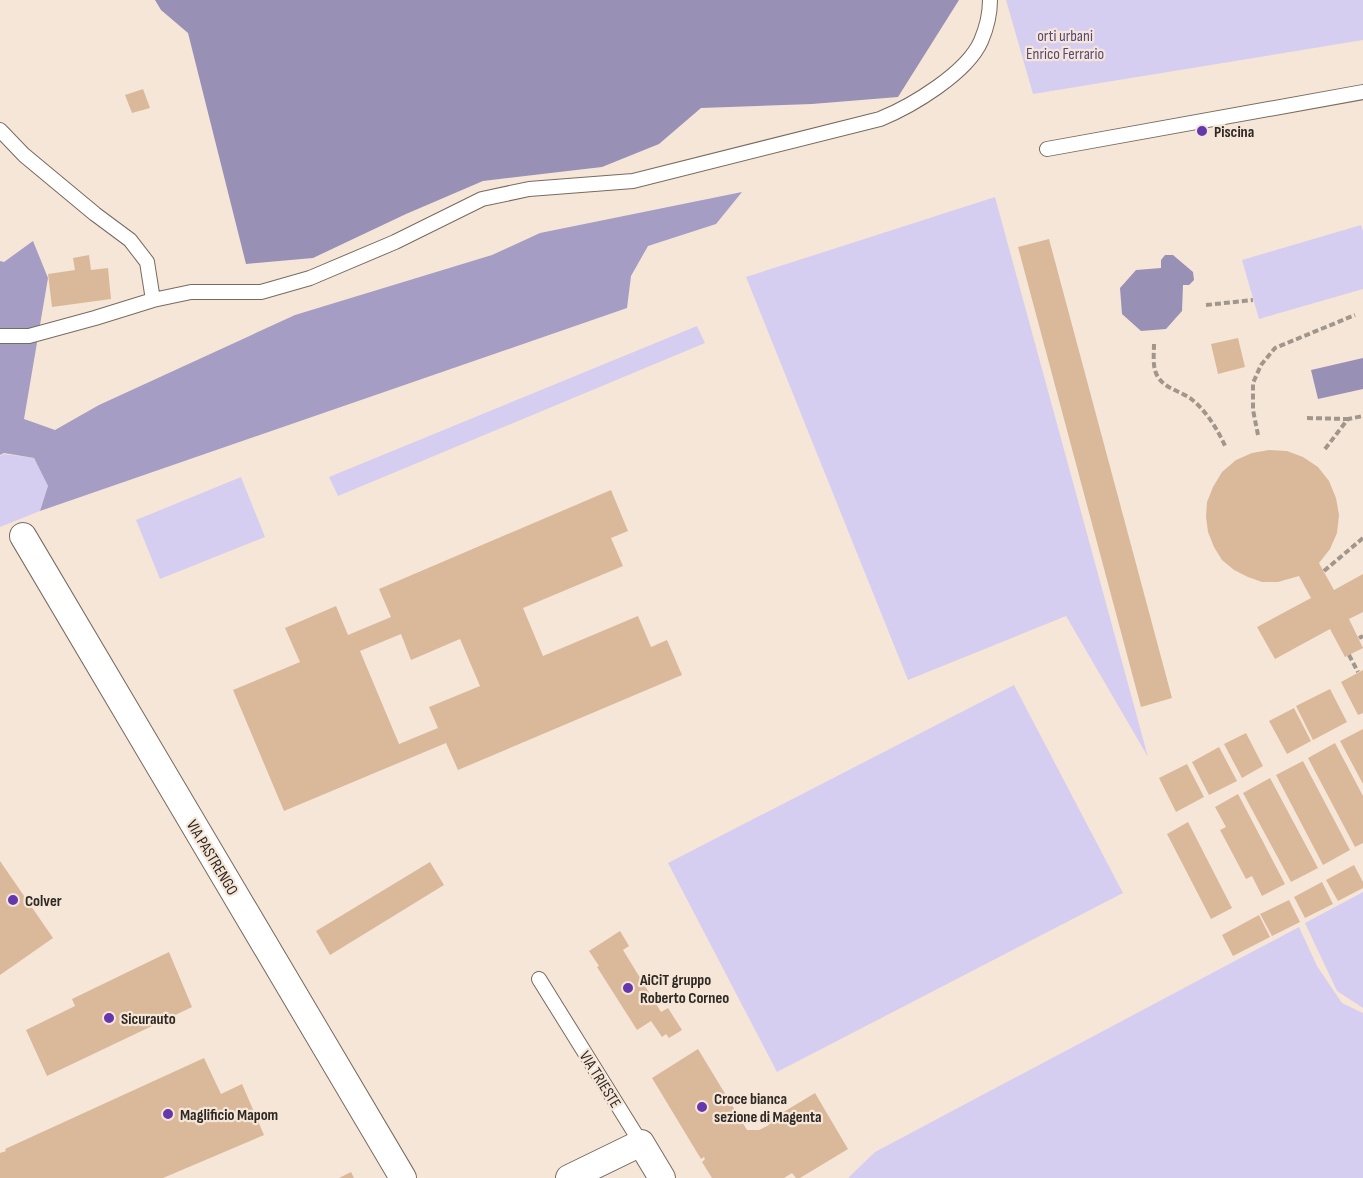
<svg xmlns="http://www.w3.org/2000/svg" width="1363" height="1178" font-family="'Sofia Sans Condensed',sans-serif">
  <style>
    .green { fill: #d6cef1 }
    .forest { fill: #a59dc3 }
    .water { fill: #9990b6 }
    .building { fill: #dab99b; fill-rule: evenodd }
    .lines { fill: none; stroke-linecap: round; stroke-linejoin: round }
    .lane-casing { stroke: #786b5f; stroke-width: 16 }
    .street-casing { stroke: #786b5f; stroke-width: 28 }
    .path { stroke: #a1968b; stroke-width: 4; stroke-dasharray: 6 3; stroke-linecap: butt }
    .lane { stroke: #fff; stroke-width: 14 }
    .street { stroke: #fff; stroke-width: 26 }
    .poi-dot { fill: #6437af; stroke: #f6e6d8; stroke-width: 2 }
    .labels { text-anchor: middle; stroke-width: 4.5; stroke-linejoin: round; paint-order: stroke }
    .park-label { font-size: 16px; fill: #56487d; stroke: #f6e6d8 }
    .poi-label { font-size: 16px; font-weight: bold; fill: #2f2924; stroke: #f6e6d8; text-anchor: start }
    .street-label { font-size: 16px; fill: #2f2924; stroke: #f6e6d8 }
  </style>
  <rect width="100%" height="100%" fill="#f6e6d8"/>
  <!-- green -->
  <path class="green" d="M1006,0H1363V40L1033,94Z
    M995,197L1148,757L1066,616L908,680L746,277Z
    M1361,225L1363,231V289L1259,319L1242,260Z
    M697,326L705,343L338,496L329,477Z
    M4,454L34,458L48,486L40,511L0,527V456Z
    M241,477L265,537L160,579L136,520Z
    M1014,685L1123,893L777,1072L668,863Z
    M1363,892V1008L1337,991L1305,923Z
    M1299,927L1317,966L1342,1003L1363,1013V1178H848L875,1152Z"/>
  <!-- forest -->
  <path class="forest" d="M742,192L716,224L648,246L631,276L627,308L40,511L48,486L34,458L4,453L0,455V261L4,262L33,241L48,278L24,419L55,430L99,405L295,315L492,255L540,233Z"/>
  <!-- water -->
  <path class="water" d="M155,0H959L898,97L812,104L701,108L659,144L602,167L483,181L406,214L313,258L246,264L188,33L161,10Z
    M1165,255H1173L1193,272L1194,280L1189,285H1183L1182,311L1166,329L1141,331L1122,314L1120,288L1136,270L1161,268V260Z
    M1363,358V389L1318,399L1311,370Z"/>
  <!-- building -->
  <path class="building" d="M143,89L150,108L132,113L125,95Z
    M1049,239L1172,698L1141,707L1018,247Z
    M89,255L91,270L108,268L111,299L52,307L48,274L75,270L73,258Z
    M1238,338L1245,367L1218,374L1211,344Z
    M1269,450L1287,451L1303,457L1318,467L1329,481L1336,498L1339,515L1337,533L1330,549L1319,563L1334,590L1363,574V612L1349,619L1363,648L1345,657L1330,629L1275,659L1257,627L1311,598L1299,576L1278,582H1262L1248,577L1234,570L1222,560L1214,547L1208,532L1206,517L1207,502L1213,487L1222,472L1236,460L1252,453Z
    M611,490L628,531L611,538L623,566L523,608L543,656L638,616L651,647L667,640L682,675L458,770L446,743L284,811L233,690L300,662L285,628L336,606L348,635L391,617L379,589ZM401,634L411,660L460,639L480,686L429,707L438,728L399,744L360,651Z
    M1363,670V713L1358,715L1341,682Z
    M1330,689L1347,722L1313,740L1296,706Z
    M1294,708L1311,741L1287,754L1269,721Z
    M1363,729V784L1340,741Z
    M1246,733L1263,766L1242,778L1224,744Z
    M1335,743L1363,796V843L1355,847L1308,758Z
    M1219,747L1237,781L1209,795L1192,762Z
    M1303,761L1350,850L1323,865L1276,775Z
    M1187,764L1204,797L1176,812L1159,778Z
    M1270,778L1318,868L1291,882L1243,793Z
    M1238,794L1285,884L1262,896L1252,876L1246,879L1220,830L1226,827L1215,807Z
    M1188,822L1232,908L1211,919L1167,834Z
    M0,861L53,938L0,975Z
    M430,862L444,885L330,955L316,931Z
    M1354,865L1363,882V888L1338,901L1326,880Z
    M1322,882L1333,904L1305,918L1294,897Z
    M1289,900L1300,922L1272,936L1260,914Z
    M1259,915L1270,937L1233,956L1222,935Z
    M620,931L629,946L623,950L661,1012L668,1008L682,1030L669,1038L666,1034L662,1037L651,1021L637,1030L597,967L599,966L589,951Z
    M169,952L192,1007L47,1076L26,1030L75,1006L72,999Z
    M698,1049L747,1130H759L769,1125L767,1122L815,1093L848,1149L800,1178H796L792,1173L784,1178H712L702,1162L705,1159L704,1157L701,1159L652,1078Z
    M204,1058L221,1094L242,1084L264,1135L163,1178H0V1153L6,1151L5,1149Z
    M351,1172L354,1178H339Z"/>
  <g class="lines">
    <defs>
      <path id="lane" d="M0,130L24,155L95,214L130,240L147,262L153,300
        M1047,149L1363,92
        M0,336H29L95,318L153,300L191,292H261L310,278L395,242L482,199L529,189L633,181L880,119C912,106 967,73 981,41C987,27 990,14 990,0
        M539,979L641,1143"/>
      <path id="street" d="M23,536L403,1178
        M569,1178L641,1143L662,1178"/>
    </defs>
    <!-- lane casing -->
    <use href="#lane" class="lane-casing"/>
    <!-- street casing -->
    <use href="#street" class="street-casing"/>
    <!-- path -->
    <path class="path" d="M1206,305L1253,300
      M1154,344C1154,355 1152,368 1158,377C1165,388 1179,391 1190,398C1206,410 1218,430 1226,448
      M1307,418L1348,419
      M1258,435L1253,410V383L1261,365L1275,348L1355,315
      M1325,449L1348,419L1363,416
      M1324,571L1363,538
      M1359,638L1363,636
      M1349,655L1358,672"/>
    <!-- lane -->
    <use href="#lane" class="lane"/>
    <!-- street -->
    <use href="#street" class="street"/>
  </g>
  <!-- markers -->
  <g class="poi-dot">
    <circle cx="1202" cy="131" r="6"/>
    <circle cx="13" cy="900" r="6"/>
    <circle cx="628" cy="988" r="6"/>
    <circle cx="109" cy="1018" r="6"/>
    <circle cx="702" cy="1107" r="6"/>
    <circle cx="168" cy="1114" r="6"/>
  </g>
  <g class="labels">
    <!-- park labels -->
    <g class="park-label">
      <text x="1065" y="41">orti urbani<tspan x="1065" dy="18">Enrico Ferrario</tspan></text>
    </g>
    <!-- poi labels -->
    <g class="poi-label">
      <text x="1214" y="137">Piscina</text>
      <text x="25" y="906">Colver</text>
      <text x="640" y="985">AiCiT gruppo<tspan x="640" dy="18">Roberto Corneo</tspan></text>
      <text x="121" y="1024">Sicurauto</text>
      <text x="714" y="1104">Croce bianca<tspan x="714" dy="18">sezione di Magenta</tspan></text>
      <text x="180" y="1120">Maglificio Mapom</text>
    </g>
    <!-- street labels -->
    <g class="street-label">
      <text transform="translate(213 857) rotate(59)" y="6">VIA PASTRENGO</text>
      <text transform="translate(601 1079) rotate(58)" y="6">VIA TRIESTE</text>
    </g>
  </g>
</svg>
